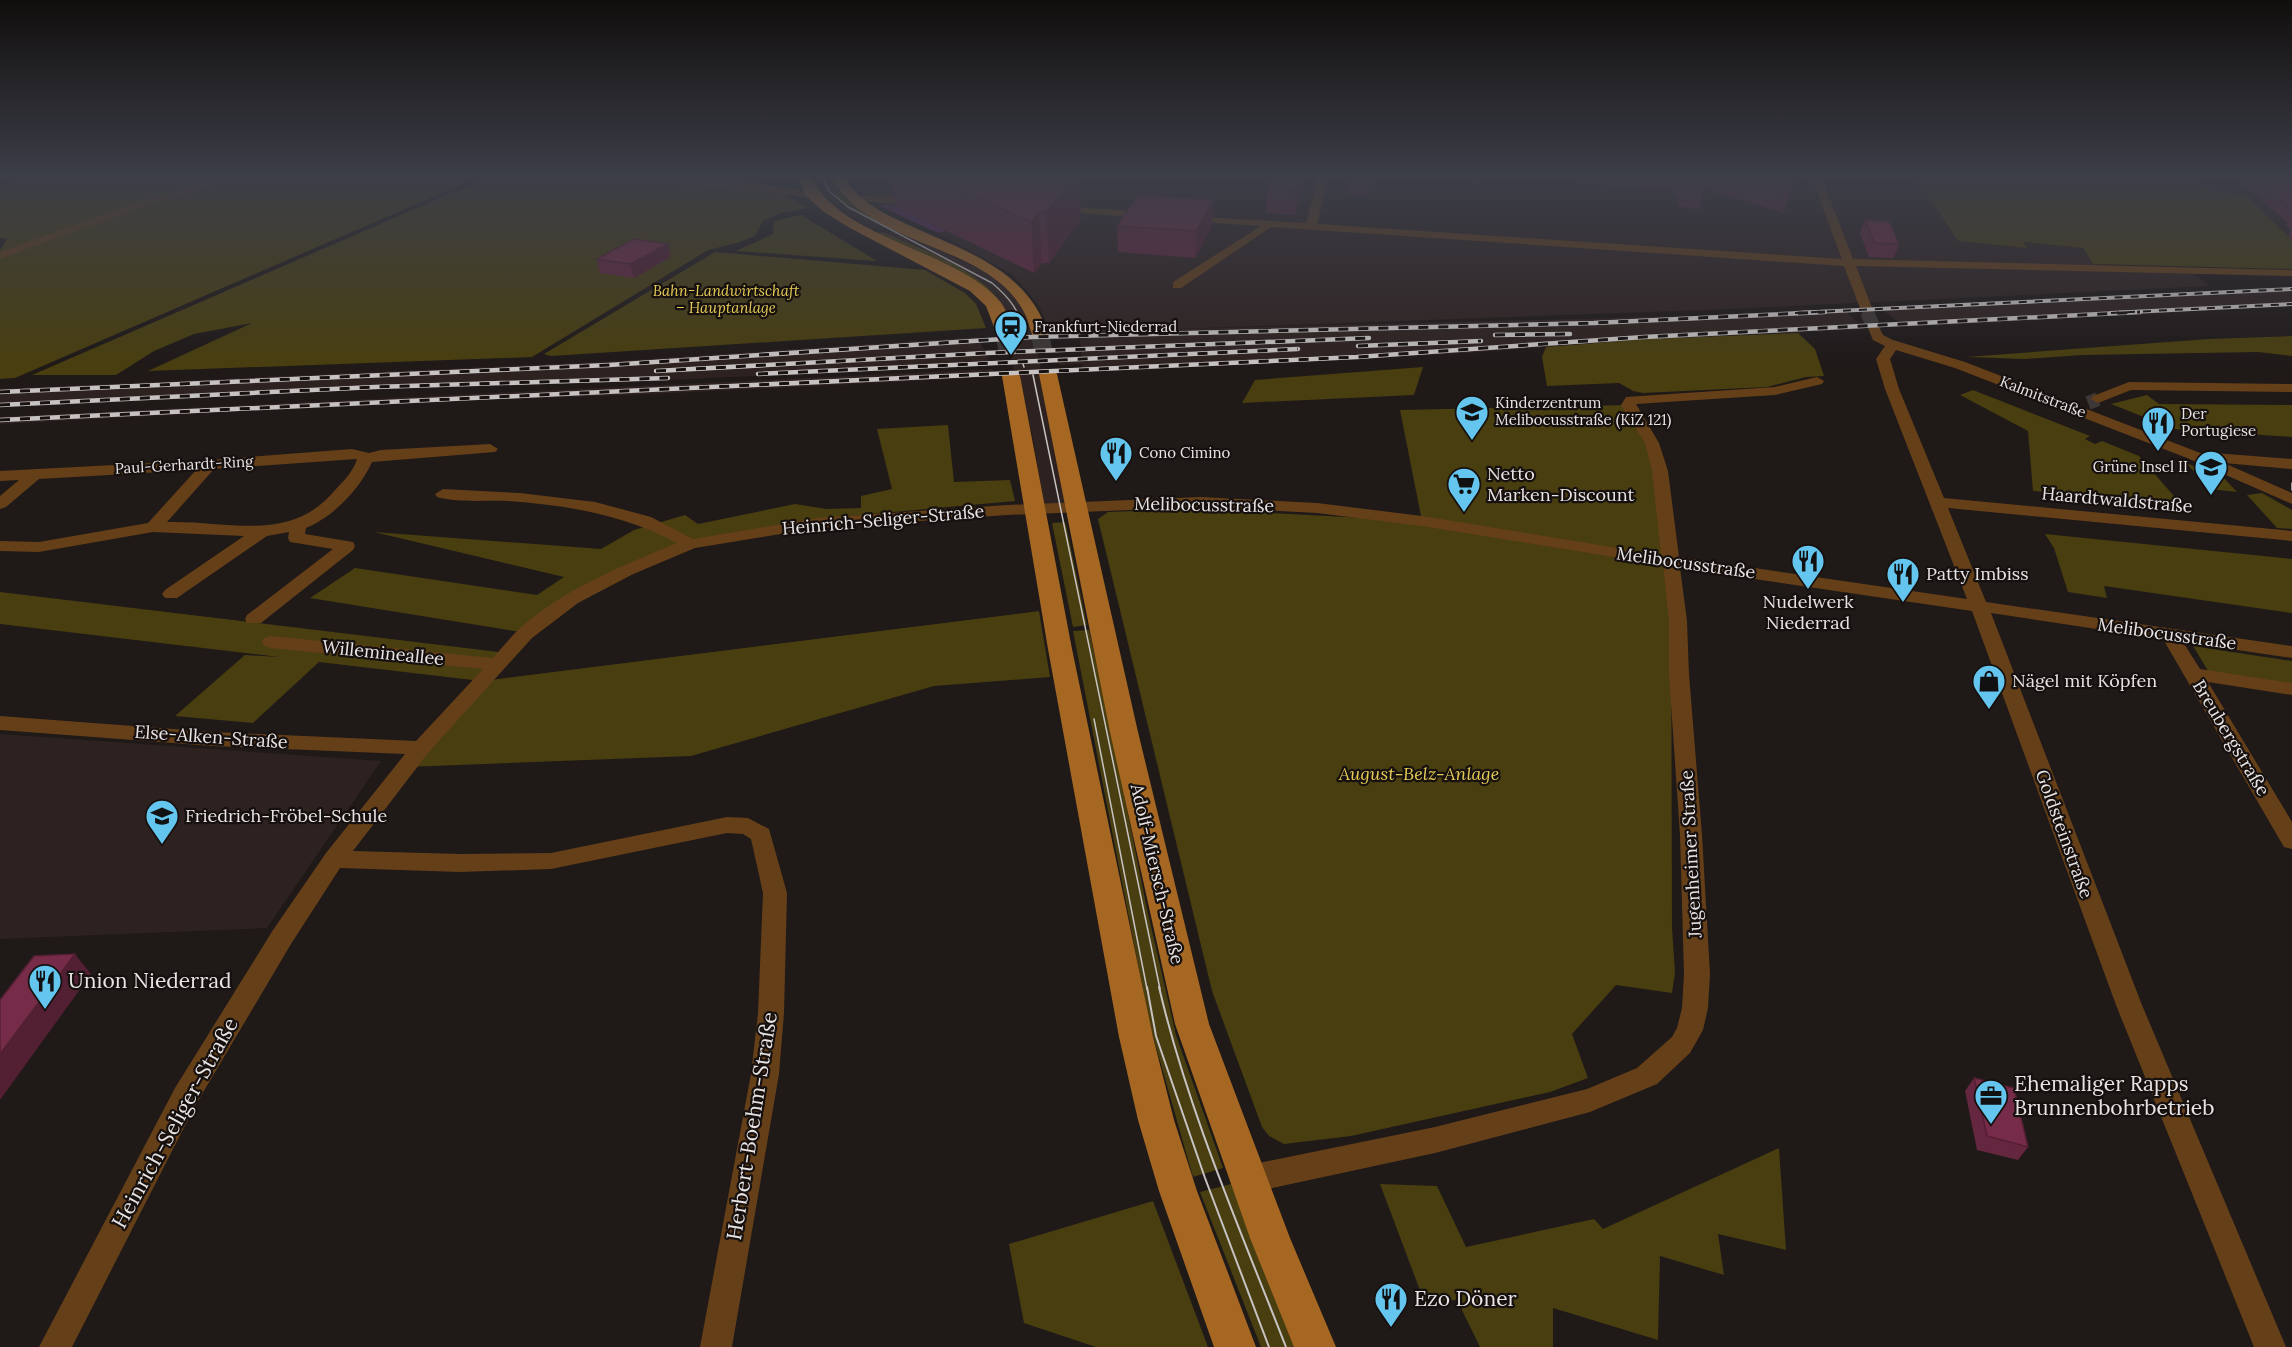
<svg xmlns="http://www.w3.org/2000/svg" width="2292" height="1347" font-family="Lora,serif">
  <style>
    .built { fill: #2e2220 }
    .green { fill: #483e10 }
    .water { fill: #5b275d }
    .lines { fill: none; stroke-linecap: round; stroke-linejoin: round }
    .minor-tunnel-far1 { stroke: #3d3736; stroke-width: 11; stroke-dasharray: 11 5; stroke-linecap: butt }
    .minor-tunnel { stroke: #3d3736; stroke-width: 14; stroke-dasharray: 14 7; stroke-linecap: butt }
    .major-tunnel { stroke: #3d3736; stroke-width: 18; stroke-dasharray: 18 9; stroke-linecap: butt }
    .minor { fill: #653f18; fill-rule: evenodd }
    .major { fill: #a56722; fill-rule: evenodd }
    .tram-far1 { stroke: #c7c3c2; stroke-width: 1.5 }
    .tram { stroke: #c7c3c2; stroke-width: 2 }
    .rail-far1-casing { stroke: #c7c3c2; stroke-width: 4 }
    .rail-casing { stroke: #c7c3c2; stroke-width: 4.5 }
    .rail-far1 { stroke: #16100f; stroke-width: 2; stroke-dasharray: 8; stroke-linecap: butt }
    .rail { stroke: #16100f; stroke-width: 3; stroke-dasharray: 10; stroke-linecap: butt }
    .wall { fill: #65263f }
    .shaded-wall { fill: #531f33 }
    .building { fill: #762c49; stroke: #531f33; stroke-width: 1.5 }
    .labels { text-anchor: middle; stroke-width: 4.5; stroke-linejoin: round; paint-order: stroke }
    .far-park-label { font-size: 15px; font-style: italic; fill: #e4ca56; stroke: #16100f }
    .far-poi-label { font-size: 15px; fill: #e8e4e3; stroke: #16100f; text-anchor: start }
    .far-street-label { font-size: 15px; fill: #e8e4e3; stroke: #16100f }
    .poi-label { font-size: 18px; fill: #e8e4e3; stroke: #16100f; text-anchor: start }
    .street-label { font-size: 18px; fill: #e8e4e3; stroke: #16100f }
    .park-label { font-size: 18px; font-style: italic; fill: #e4ca56; stroke: #16100f }
    .near-poi-label { font-size: 21px; fill: #e8e4e3; stroke: #16100f; text-anchor: start }
    .near-street-label { font-size: 21px; fill: #e8e4e3; stroke: #16100f }
  </style>
  <rect width="100%" height="100%" fill="#1f1918"/>
  <!-- built -->
  <path class="built" d="M729,176H795L784,182L761,186L719,182Z
    M810,176H831L846,199L891,226L884,229L873,228L820,199Z
    M850,176H1915L1958,241L2026,248L2022,242L2083,248L2093,264L2193,274L2210,286L1729,309L1179,329L1738,315L1843,309L1865,329L1648,339L1464,353L1090,372L1083,371L1082,364L1060,365L1059,362L1082,361L1079,333H1069L1066,326L1048,325L1037,303L1013,275L938,233L880,206L855,188Z
    M2193,176H2224L2292,183V269L2282,268Z
    M899,231L994,276L1019,301L1032,326L1069,505L1044,506L1032,433L1018,390L1001,307L873,232L882,233Z
    M2292,287V306L1905,327L1880,308Z
    M977,337L992,365L647,381L437,386L0,407V389L618,361Z
    M993,369V377L651,394L391,403L0,424V417Z
    M0,734L381,761L267,928L0,939Z"/>
  <!-- green -->
  <path class="green" d="M31,176H481L15,378L0,379V250L7,239L0,238V185Z
    M491,176H723L713,182L786,193L785,195L809,208L780,213L763,221L755,236L737,243L708,250L532,357L148,371L252,323L194,334L154,351L116,375H32Z
    M831,176L846,199L891,226L888,228C864,216 833,205 825,177Z
    M1915,176H2193L2207,191L2245,195L2292,240V269L2093,264L2083,248L2023,242L2027,248L1958,241Z
    M801,215L877,261L736,251L773,234L774,221Z
    M873,232L885,233C930,254 999,274 1011,327L1006,328L1001,307Z
    M715,252L925,270L965,293L976,304L986,328L551,356L544,354Z
    M1798,333L1815,349L1824,376L1806,377L1767,387L1643,393L1633,391L1619,383L1547,386L1542,357L1546,347L1648,339Z
    M2292,336V356L2258,352L2082,355L2025,359L1966,357L2209,339Z
    M1423,367L1414,395L1242,403L1255,380Z
    M1973,390L2090,436L2085,439L2095,444L2102,441L2139,456L2180,503L2033,491L2028,431L1960,395Z
    M2147,395L2159,404L2292,405V437L2174,429L2111,404Z
    M1628,405L1660,471L1671,561L1672,928L1675,973L1672,993L1616,985L1572,1034L1588,1078L1550,1092L1351,1136L1284,1144L1269,1136L1262,1127L1212,991L1098,519L1108,512L1192,509L1422,521L1400,410Z
    M948,425L954,482L1010,480L1015,501L816,519L691,544L521,632L310,598L355,568L537,595L564,577L374,532L601,549L634,530L685,515L698,524L795,504L826,509L861,508V496L892,489L877,429Z
    M2186,463L2224,478L2237,492L2210,489Z
    M2262,493L2292,510V529L2277,528L2247,495Z
    M1065,522L1066,525L1087,625L1073,627L1052,523Z
    M2045,534L2292,559V613L2104,586L2107,598L2068,592L2054,548Z
    M0,592L507,653L482,681L1039,611L1050,677L934,686L691,756L406,767L481,681L319,662L253,723L175,716L245,655L280,657L0,624Z
    M1089,630L1111,729L1147,909L1176,1035L1223,1168L1193,1177L1150,1026L1073,631Z
    M2193,646L2292,661V686L2210,674Z
    M1779,1148L1786,1250L1718,1234L1724,1275L1660,1256L1658,1340L1553,1308V1347H1480L1457,1300L1424,1301L1380,1184L1437,1186L1466,1247L1594,1219L1603,1229Z
    M1235,1183L1298,1347H1261L1200,1192Z
    M1153,1201L1208,1347H1096L1024,1323L1009,1244Z"/>
  <!-- water -->
  <path class="water" d="M881,205L938,209H900L946,231L938,233L880,206Z"/>
  <g class="lines">
    <!-- minor-tunnel-far1 -->
    <path class="minor-tunnel-far1" d="M1866,308L1868,313"/>
    <!-- minor-tunnel -->
    <path class="minor-tunnel" d="M1867,312L1874,328
      M2088,403L2098,399"/>
    <!-- major-tunnel -->
    <path class="major-tunnel" d="M1040,334L1046,363
      M1005,336L1010,364"/>
    <!-- minor -->
    <path class="minor" d="M226,176H243L134,210L0,259V252L126,206Z
      M590,176C625,176 797,181 817,196L812,199L779,193L595,179Z
      M1318,176H1328L1317,224L1842,259L1811,176H1821L1853,259L2292,270V276L1856,266L1872,308L1866,312L1860,308L1844,266L1271,227L1181,288H1173V282L1261,226L1186,221L1182,220V216L1306,223Z
      M1483,176L1475,183L1464,179L1467,176Z
      M883,195L920,197L925,200L920,203C908,202 854,204 849,200L854,197Z
      M1054,206L1150,212L1155,215L1150,218L1050,211L1049,209Z
      M1874,324L1878,325L1883,335L1893,340L1965,362L2208,456L2214,453L2292,459V469L2224,463L2292,493V504L2187,458L1955,368L1896,350L1890,359L1899,389L1944,498L2292,531V541L1948,508L1986,602L2292,646V658L2183,642L2200,669L2292,683V695L2208,682L2292,822V849L2284,847L2163,639L1991,613L2142,1005L2286,1347H2254L2116,1005L1972,611L1680,568L1687,621L1689,674L1702,835L1710,974L1708,1008L1703,1030L1690,1053L1657,1084L1590,1112L1435,1153L1249,1193L1239,1189L1234,1179L1239,1169L1249,1165L1435,1127L1587,1089L1637,1068L1672,1037L1677,1028L1682,1008L1684,974L1680,835L1669,674V621L1663,565L1422,526L1317,513L1201,507L1007,515L818,528L695,548L631,575L578,603L532,638L428,753L353,851L460,854L551,853L727,817L748,818L769,829L787,893L784,1013L779,1074L732,1347H700L751,1074L758,1013L763,893L751,839L743,834L727,833L551,869L460,872L340,868L291,944L195,1106L72,1347H39L175,1088L273,930L326,853L405,754L213,746L0,730V716L213,732L416,741L483,669L271,648L264,646L262,642L264,638L271,636L493,658C501,649 509,639 518,630C563,589 622,566 677,543C624,515 567,505 507,501C485,500 459,503 437,497L435,494L443,489L520,493L595,502L651,517L693,539L818,518L1007,505L1201,497L1317,503L1422,516L1661,555L1652,471L1645,443L1621,405L1626,397L1775,387L1817,377L1824,381L1822,384L1775,395L1636,404L1659,443L1668,471L1679,557L1967,599L1885,389L1876,359L1885,346L1873,340L1868,328Z
      M2129,382L2292,384V392L2131,390L2098,403L2091,399L2093,396Z
      M490,444L498,449L495,452L372,462C360,489 333,517 306,528L305,534L353,542L355,546L353,550L261,623H247L245,619L247,615L333,549L290,542L288,538L289,532L267,536L177,598H165L162,594L165,590L244,536L153,532L39,552L0,551V541L39,542L148,523L196,470L39,479L6,507L0,509V496L19,480L0,481V471L209,460L352,449L369,453L381,450ZM357,459C354,470 344,481 336,489C290,545 229,520 167,522L214,469Z"/>
    <!-- major -->
    <path class="major" d="M798,176H811C835,236 952,250 997,298C1007,308 1011,323 1013,336L1011,340H999L986,306L970,291L850,228L824,212L806,196Z
      M831,176H844C855,197 875,209 896,219C954,248 1027,265 1048,334L1046,338H1034C1030,331 1029,323 1026,316C1020,303 1011,292 1000,283C951,242 862,237 831,176Z
      M1048,369L1054,370L1057,374L1138,732L1209,1024L1290,1238L1336,1347H1294L1250,1238L1175,1024L1110,732L1039,374L1042,370Z
      M1011,371L1017,372L1020,376L1072,649L1153,1037L1174,1120L1197,1191L1256,1347H1214L1159,1191L1138,1120L1119,1037L1048,649L1002,376L1005,372Z"/>
    <!-- tram-far1 -->
    <path class="tram-far1" d="M822,176L829,191L848,207L992,283C1010,298 1020,311 1024,335
      M1023,364L1024,367
      M1033,375L1160,989
      M2292,483V490
      M1094,719L1147,989"/>
    <!-- tram -->
    <path class="tram" d="M1147,987L1156,1036L1205,1178L1269,1347
      M1159,987C1188,1111 1240,1229 1286,1347"/>
    <defs>
      <path id="rail-far1" d="M1795,313L2292,289
        M2111,313L2292,304"/>
      <path id="rail" d="M1495,335L1570,334
        M1358,346L1481,341
        M656,371L987,353L1369,338
        M758,374L1298,349
        M0,392L609,365L1032,337L1594,323L1825,312
        M0,405L375,387L668,378
        M0,420L1357,357L1644,337L2140,312"/>
    </defs>
    <!-- rail-far1 casing -->
    <use href="#rail-far1" class="rail-far1-casing"/>
    <!-- rail casing -->
    <use href="#rail" class="rail-casing"/>
    <!-- rail-far1 -->
    <use href="#rail-far1" class="rail-far1"/>
    <!-- rail -->
    <use href="#rail" class="rail"/>
  </g>
  <!-- wall -->
  <path class="wall" d="M891,176H1080L1081,219L1049,263H1042L1034,273L895,206Z
    M1272,176H1307L1295,215L1266,213L1267,188Z
    M1350,176H1373L1368,196L1349,194Z
    M1574,176H1795V178L1784,213L1705,189L1699,209L1680,207L1673,189L1574,183Z
    M2233,176H2292V240L2288,236L2291,230L2286,226L2288,223Z
    M1213,200L1212,226L1195,258L1118,252L1117,226Z
    M1865,220L1899,244L1894,258L1869,257L1860,233Z
    M668,244L671,257L634,278L600,273L597,259Z
    M1974,1078L2028,1147L2018,1160L1977,1150L1965,1091Z"/>
  <!-- shaded-wall -->
  <path class="shaded-wall" d="M1075,176H1080L1081,219L1049,263L1046,213Z
    M1301,176H1307L1295,215L1296,190Z
    M1370,176H1373L1368,196Z
    M1213,200L1212,226L1195,258L1196,231Z
    M1039,212L1042,263L1034,273L1031,222Z
    M668,244L671,257L634,278L630,264Z
    M75,954L91,974L0,1100V1054Z"/>
  <!-- building -->
  <path class="building" d="M928,176H1075L1046,213L1039,212L1031,222Z
    M1272,176H1301L1296,190L1267,188Z
    M2252,176H2292V210Z
    M1138,195L1213,200L1196,231L1117,226Z
    M1865,220L1889,222L1899,244L1874,243Z
    M634,239L668,244L630,264L597,259Z
    M75,954L0,1054V1000L34,956Z
    M1974,1078L2014,1088L2028,1147L1987,1136Z"/>
  <!-- sky -->
  <linearGradient id="sky" x2="0" y2="1"><stop stop-color="#110e0d"/><stop offset="0.48" stop-color="#3c3e48"/><stop offset="1" stop-color="#3c3e48" stop-opacity="0"/></linearGradient>
  <rect width="2292" height="365" fill="url(#sky)"/>
  <!-- icons -->
  <defs>
    <symbol id="station-pin" viewBox="-11 -11 22 30"><path d="M0 17L-7.5 6A9.5 9.5 0 1 1 7.5 6Z" fill="#64c5ee" stroke="#16100f"/><path d="M-3-6H3Q5-6 5-4V2Q5 4 3 4L4.5 6H3L1.5 4h-3L-3 6H-4.5L-3 4Q-5 4-5 2V-4Q-5-6-3-6ZM-3.5-4v3h7v-3ZM-3.5 1v1.5H-2V1ZM2 1v1.5H3.5V1Z" fill="#111"/></symbol>
    <symbol id="school-pin" viewBox="-11 -11 22 30"><path d="M0 17L-7.5 6A9.5 9.5 0 1 1 7.5 6Z" fill="#64c5ee" stroke="#16100f"/><path d="M0-5L7-2L0 1L-7-2ZM-4 1L0 2.5L4 1V4Q0 6-4 4Z" fill="#111"/></symbol>
    <symbol id="restaurant-pin" viewBox="-11 -11 22 30"><path d="M0 17L-7.5 6A9.5 9.5 0 1 1 7.5 6Z" fill="#64c5ee" stroke="#16100f"/><path d="M-5-6h1v4h1v-4h1v4h1v-4h1v5L-1.5 .5V6h-2V.5L-5-1ZM5-6V6H3V1.5H1.5Q1.5-4 5-6Z" fill="#111"/></symbol>
    <symbol id="supermarket-pin" viewBox="-11 -11 22 30"><path d="M0 17L-7.5 6A9.5 9.5 0 1 1 7.5 6Z" fill="#64c5ee" stroke="#16100f"/><path d="M-6-5.5h2.5l.6 2H6L4.5 2H-2.5L-4.4-4H-6ZM-1.5 3.2a1.3 1.3 0 1 0 .1 0ZM3 3.2a1.3 1.3 0 1 0 .1 0Z" fill="#111"/></symbol>
    <symbol id="shop-pin" viewBox="-11 -11 22 30"><path d="M0 17L-7.5 6A9.5 9.5 0 1 1 7.5 6Z" fill="#64c5ee" stroke="#16100f"/><path d="M-5-2.5h2.3a2.7 3.5 0 0 1 5.4 0H5L5.5 6h-11ZM-1.5-2.5h3a1.5 2.3 0 0 0-3 0Z" fill="#111"/></symbol>
    <symbol id="office-pin" viewBox="-11 -11 22 30"><path d="M0 17L-7.5 6A9.5 9.5 0 1 1 7.5 6Z" fill="#64c5ee" stroke="#16100f"/><path d="M-6-3h4V-5.5h4V-3h4V5H-6ZM-1-4.5V-3h2v-1.5ZM-6 0V1H6V0Z" fill="#111"/></symbol>
  </defs>
  <g fill-rule="evenodd">
    <use href="#station-pin" x="992" y="308" width="38" height="52"/>
    <use href="#school-pin" x="1453" y="393" width="38" height="52"/>
    <use href="#restaurant-pin" x="2139" y="404" width="38" height="52"/>
    <use href="#restaurant-pin" x="1097" y="434" width="38" height="52"/>
    <use href="#school-pin" x="2192" y="448" width="38" height="52"/>
    <use href="#supermarket-pin" x="1445" y="465" width="38" height="52"/>
    <use href="#restaurant-pin" x="1789" y="542" width="38" height="52"/>
    <use href="#restaurant-pin" x="1884" y="555" width="38" height="52"/>
    <use href="#shop-pin" x="1970" y="662" width="38" height="52"/>
    <use href="#school-pin" x="143" y="797" width="38" height="52"/>
    <use href="#restaurant-pin" x="26" y="962" width="38" height="52"/>
    <use href="#office-pin" x="1972" y="1077" width="38" height="52"/>
    <use href="#restaurant-pin" x="1372" y="1280" width="38" height="52"/>
  </g>
  <g class="labels">
    <!-- far-park labels -->
    <g class="far-park-label">
      <text x="726" y="296">Bahn-Landwirtschaft<tspan x="726" dy="17">– Hauptanlage</tspan></text>
    </g>
    <!-- far-poi labels -->
    <g class="far-poi-label">
      <text x="1034" y="332">Frankfurt-Niederrad</text>
      <text x="1495" y="408">Kinderzentrum<tspan x="1495" dy="17">Melibocusstraße (KiZ 121)</tspan></text>
      <text x="2181" y="419">Der<tspan x="2181" dy="17">Portugiese</tspan></text>
      <text x="1139" y="458">Cono Cimino</text>
      <text x="2188" y="472" text-anchor="end">Grüne Insel II</text>
    </g>
    <!-- far-street labels -->
    <g class="far-street-label">
      <text transform="translate(2043 397) rotate(21)" y="5">Kalmitstraße</text>
      <text transform="translate(184 465) rotate(-3)" y="5">Paul-Gerhardt-Ring</text>
    </g>
    <!-- poi labels -->
    <g class="poi-label">
      <text x="1487" y="480">Netto<tspan x="1487" dy="21">Marken-Discount</tspan></text>
      <text x="1926" y="580">Patty Imbiss</text>
      <text x="1808" y="608" text-anchor="middle">Nudelwerk<tspan x="1808" dy="21">Niederrad</tspan></text>
      <text x="2012" y="687">Nägel mit Köpfen</text>
      <text x="185" y="822">Friedrich-Fröbel-Schule</text>
    </g>
    <!-- street labels -->
    <g class="street-label">
      <text transform="translate(2117 500) rotate(5)" y="6">Haardtwaldstraße</text>
      <text transform="translate(1204 505) rotate(1)" y="6">Melibocusstraße</text>
      <text transform="translate(883 520) rotate(-5)" y="6">Heinrich-Seliger-Straße</text>
      <text transform="translate(1686 563) rotate(8)" y="6">Melibocusstraße</text>
      <text transform="translate(2167 634) rotate(8)" y="6">Melibocusstraße</text>
      <text transform="translate(383 653) rotate(6)" y="6">Willemineallee</text>
      <text transform="translate(211 737) rotate(4)" y="6">Else-Alken-Straße</text>
      <text transform="translate(2231 738) rotate(59)" y="6">Breubergstraße</text>
      <text transform="translate(2064 834) rotate(70)" y="6">Goldsteinstraße</text>
      <text transform="translate(1691 854) rotate(-93)" y="6">Jugenheimer Straße</text>
      <text transform="translate(1157 874) rotate(77)" y="6">Adolf-Miersch-Straße</text>
    </g>
    <!-- park labels -->
    <g class="park-label">
      <text x="1419" y="780">August-Belz-Anlage</text>
    </g>
    <!-- near-poi labels -->
    <g class="near-poi-label">
      <text x="68" y="988">Union Niederrad</text>
      <text x="2014" y="1091">Ehemaliger Rapps<tspan x="2014" dy="24">Brunnenbohrbetrieb</tspan></text>
      <text x="1414" y="1306">Ezo Döner</text>
    </g>
    <!-- near-street labels -->
    <g class="near-street-label">
      <text transform="translate(175 1123) rotate(-61)" y="7">Heinrich-Seliger-Straße</text>
      <text transform="translate(752 1126) rotate(-81)" y="7">Herbert-Boehm-Straße</text>
    </g>
  </g>
</svg>
